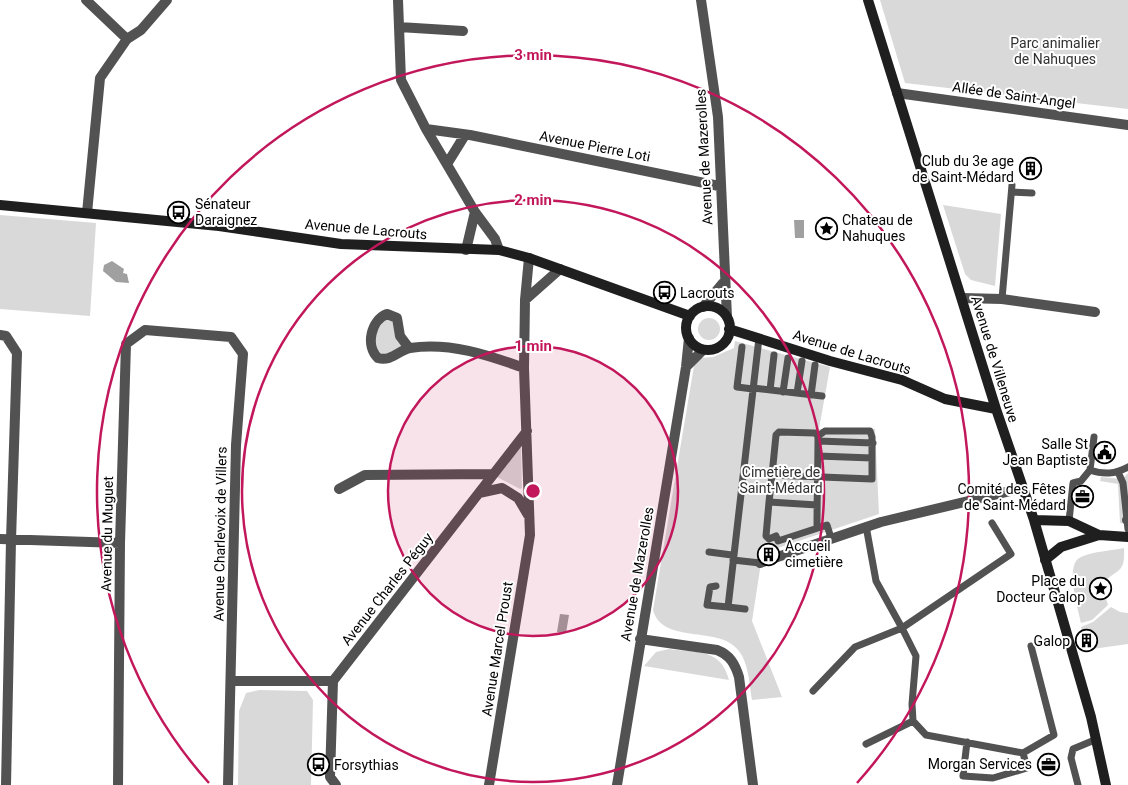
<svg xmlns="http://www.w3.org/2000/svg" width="1128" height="785" font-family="Roboto,sans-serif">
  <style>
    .green { fill: #d9d9d9 }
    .water { fill: #a0a0a0 }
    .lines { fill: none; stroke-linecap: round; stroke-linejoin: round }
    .lane { stroke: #525252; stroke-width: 7 }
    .street { stroke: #525252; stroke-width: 10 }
    .secondary { stroke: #1f1f1f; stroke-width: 10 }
    .ring { fill: none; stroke: #c2185b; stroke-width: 2.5 }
    .labels { text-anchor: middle; stroke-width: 4; stroke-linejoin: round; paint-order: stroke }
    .park-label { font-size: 14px; fill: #303030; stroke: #fff }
    .street-label { font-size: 14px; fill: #000; stroke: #fff }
    .poi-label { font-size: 14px; fill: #000; stroke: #fff; text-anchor: end }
    .centre { fill: #c2185b; stroke: #fff; stroke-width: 2.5 }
    .ring-label { font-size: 15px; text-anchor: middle; font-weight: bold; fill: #c2185b; stroke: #fff; stroke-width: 4; stroke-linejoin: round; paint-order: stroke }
  </style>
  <rect width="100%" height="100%" fill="#fff"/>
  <!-- green -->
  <path class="green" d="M880,0H1128V109L905,83Z
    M943,205L1001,214L995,286L971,280L965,274Z
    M0,215L96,223L90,316L0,309Z
    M383,318H391L403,346L386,355H379C372,344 376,328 383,318Z
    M698 329a11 11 0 1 1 22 0a11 11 0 1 1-22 0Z
    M735,341L830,367L819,429H875L879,514L775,549L777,556L761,563L752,621L782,697L752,700C749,683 749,658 734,646C712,627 662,643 653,610L694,366L701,358L713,357L734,348Z
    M521,445L522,488L520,489L497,477Z
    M1128,473V524L1120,523L1118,484L1100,481L1101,477L1122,479Z
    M1124,548C1125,572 1120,568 1105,581L1103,589L1108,605L1092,620L1081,623C1078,608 1064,564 1081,557C1094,551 1111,551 1124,548Z
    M1111,607L1120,612L1128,613V644L1085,650L1084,644L1088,643V639H1084L1081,627L1093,622Z
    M669,649C697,653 721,648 729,680L644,666L656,652Z
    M259,690L307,691L313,700L311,785H238L239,711L246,693Z"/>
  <!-- water -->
  <path class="water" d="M794,220H804V238H795Z
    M112,261L124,269L123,273L127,274L129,283L116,282L103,271L104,265Z
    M560,614L569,615L566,633L557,632Z"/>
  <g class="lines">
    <!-- lane -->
    <path class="lane" d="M1012,192L1032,193
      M1002,299L1012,185
      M742,347L737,387L753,389
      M753,388L822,396
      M770,390L774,355
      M783,392L788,358
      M797,393L802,361
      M811,395L815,365
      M818,441L873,443
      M818,456L872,458
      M1090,470C1104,475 1115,474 1128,467
      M1118,472L1123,483L1128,529
      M772,475L769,502L817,505
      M769,502L766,536L769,539L776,536L778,541L827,525L831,538
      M1069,521L1073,483L1081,481L1090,470L1094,437
      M817,527C817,496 818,466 818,436L825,431H870L872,437V479L772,475L776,435L779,432L815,433L818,436
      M709,552L732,555
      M733,560L760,563
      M716,586L710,587L707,605L728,607L759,338
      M728,607L745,609
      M813,691L855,647L902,628L876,581L866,526
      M913,721L926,735L1023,753L1054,735L1031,646
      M967,742L963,776L993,778L1027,768L1023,753
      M866,744L913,721L912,704L916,656L902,628L1011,554L992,523
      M1078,785L1071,758L1073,749L1097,739"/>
    <!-- street -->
    <path class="street" d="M86,0L127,39
      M398,0L401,80L426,129L475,212L495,239L499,250
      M701,0L718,117L727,317
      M399,27L463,31
      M897,93L1128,125
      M426,129L470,135L719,186
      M447,164L465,135
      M87,213L100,78L127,39L141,30L167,0
      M466,250L475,212
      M962,298L1002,299L1095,312
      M525,300L560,269
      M703,307L723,283
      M0,335L6,336L17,353L11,540L6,785
      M409,348L400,336L397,318L387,314C371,320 365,346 378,358C391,362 399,350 410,348C450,342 488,355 524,368
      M686,367L703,350
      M339,489L365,475L492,474
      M479,493L502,488L518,498L528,515
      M1127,520H1128
      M0,539L120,543
      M760,563L881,522L1023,488
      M640,639L717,650C730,655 735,664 739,677L753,785
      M231,681H333
      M118,785L120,543L126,344L145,330L231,337L243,354L236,445L228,785
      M336,785L330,777L333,681L527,431
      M489,785L530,535L524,368L525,300L529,258
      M617,785L686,367L689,338"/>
    <!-- secondary -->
    <path class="secondary" d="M868,0L996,409L1034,520L1091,717L1106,785
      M0,205L219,226L341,244L499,250L529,258L690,316
      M686 328a22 22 0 1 1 44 0a22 22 0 1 1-44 0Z
      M729,329L830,361L902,380L945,399L996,409
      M1034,520L1069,521L1099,535L1128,537
      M1045,560L1061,547L1099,535"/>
  </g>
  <!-- distance rings -->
  <circle cx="533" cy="491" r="145" fill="#c2185b" fill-opacity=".12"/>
  <g class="ring">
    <circle cx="533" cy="491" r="145"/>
    <circle cx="533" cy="491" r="291"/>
    <path d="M209 783A436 436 0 1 1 857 783"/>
  </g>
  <!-- icons -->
  <defs>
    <symbol id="building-ring" viewBox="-11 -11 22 22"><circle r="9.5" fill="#fff" stroke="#000" stroke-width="1.5"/><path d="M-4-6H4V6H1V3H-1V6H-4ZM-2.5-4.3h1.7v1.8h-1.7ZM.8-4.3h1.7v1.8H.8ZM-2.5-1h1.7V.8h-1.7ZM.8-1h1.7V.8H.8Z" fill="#000"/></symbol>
    <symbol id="bus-ring" viewBox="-11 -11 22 22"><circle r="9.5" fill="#fff" stroke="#000" stroke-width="1.5"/><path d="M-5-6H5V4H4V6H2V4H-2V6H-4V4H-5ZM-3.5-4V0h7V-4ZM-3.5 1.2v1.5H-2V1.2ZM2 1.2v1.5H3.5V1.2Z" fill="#000"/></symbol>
    <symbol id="sight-ring" viewBox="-11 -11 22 22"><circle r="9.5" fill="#fff" stroke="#000" stroke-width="1.5"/><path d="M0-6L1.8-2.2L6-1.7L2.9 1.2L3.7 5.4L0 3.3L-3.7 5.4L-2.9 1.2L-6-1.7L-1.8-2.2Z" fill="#000"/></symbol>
    <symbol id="civic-ring" viewBox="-11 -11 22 22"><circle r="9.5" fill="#fff" stroke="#000" stroke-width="1.5"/><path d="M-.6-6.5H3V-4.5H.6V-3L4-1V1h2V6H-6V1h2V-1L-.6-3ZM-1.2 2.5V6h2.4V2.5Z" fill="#000"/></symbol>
    <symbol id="office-ring" viewBox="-11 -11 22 22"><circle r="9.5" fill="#fff" stroke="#000" stroke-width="1.5"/><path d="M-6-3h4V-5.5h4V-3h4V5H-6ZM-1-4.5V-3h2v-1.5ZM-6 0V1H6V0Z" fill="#000"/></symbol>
  </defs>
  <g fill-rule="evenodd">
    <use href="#building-ring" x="1018" y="156" width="25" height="25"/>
    <use href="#bus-ring" x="166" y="200" width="25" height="25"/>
    <use href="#sight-ring" x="814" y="216" width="25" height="25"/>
    <use href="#bus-ring" x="652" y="280" width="25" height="25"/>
    <use href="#civic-ring" x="1092" y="440" width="25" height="25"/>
    <use href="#office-ring" x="1070" y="484" width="25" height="25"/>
    <use href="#building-ring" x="756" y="542" width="25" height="25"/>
    <use href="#sight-ring" x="1088" y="576" width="25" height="25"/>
    <use href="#building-ring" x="1074" y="628" width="25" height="25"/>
    <use href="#office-ring" x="1036" y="752" width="25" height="25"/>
    <use href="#bus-ring" x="306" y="752" width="25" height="25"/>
  </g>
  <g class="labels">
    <!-- park labels -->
    <g class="park-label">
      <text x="1055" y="48">Parc animalier<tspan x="1055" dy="16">de Nahuques</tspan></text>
      <text x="781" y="477">Cimetière de<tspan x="781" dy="16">Saint-Médard</tspan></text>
    </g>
    <!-- street labels -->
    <g class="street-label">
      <text transform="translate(1014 95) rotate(8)" y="5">Allée de Saint-Angel</text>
      <text transform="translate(595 146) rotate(11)" y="5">Avenue Pierre Loti</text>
      <text transform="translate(704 157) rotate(-93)" y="5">Avenue de Mazerolles</text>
      <text transform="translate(366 229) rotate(5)" y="5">Avenue de Lacrouts</text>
      <text transform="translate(852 352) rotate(17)" y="5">Avenue de Lacrouts</text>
      <text transform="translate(995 359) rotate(73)" y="5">Avenue de Villeneuve</text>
      <text transform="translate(107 534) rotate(-89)" y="5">Avenue du Muguet</text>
      <text transform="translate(220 534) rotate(-89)" y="5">Avenue Charlevoix de Villers</text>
      <text transform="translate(637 574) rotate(-80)" y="5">Avenue de Mazerolles</text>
      <text transform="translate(387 589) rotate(-52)" y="5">Avenue Charles Péguy</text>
      <text transform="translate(497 649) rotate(-81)" y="5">Avenue Marcel Proust</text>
    </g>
    <!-- poi labels -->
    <g class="poi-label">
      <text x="1014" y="166">Club du 3e age<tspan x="1014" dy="16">de Saint-Médard</tspan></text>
      <text x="195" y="209" text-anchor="start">Sénateur<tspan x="195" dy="16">Daraignez</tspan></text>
      <text x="842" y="225" text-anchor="start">Chateau de<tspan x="842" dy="16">Nahuques</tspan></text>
      <text x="680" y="298" text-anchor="start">Lacrouts</text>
      <text x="1088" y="449">Salle St<tspan x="1088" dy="16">Jean Baptiste</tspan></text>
      <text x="1066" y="494">Comité des Fêtes<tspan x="1066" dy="16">de Saint-Médard</tspan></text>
      <text x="785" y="551" text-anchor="start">Accueil<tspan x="785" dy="16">cimetière</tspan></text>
      <text x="1085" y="586">Place du<tspan x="1085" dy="16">Docteur Galop</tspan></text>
      <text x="1070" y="646">Galop</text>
      <text x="1032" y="769">Morgan Services</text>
      <text x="334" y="770" text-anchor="start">Forsythias</text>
    </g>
  </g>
  <circle cx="533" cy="491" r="8" class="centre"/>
  <g class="ring-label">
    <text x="533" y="60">3 min</text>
    <text x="533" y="205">2 min</text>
    <text x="533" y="351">1 min</text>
  </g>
</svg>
